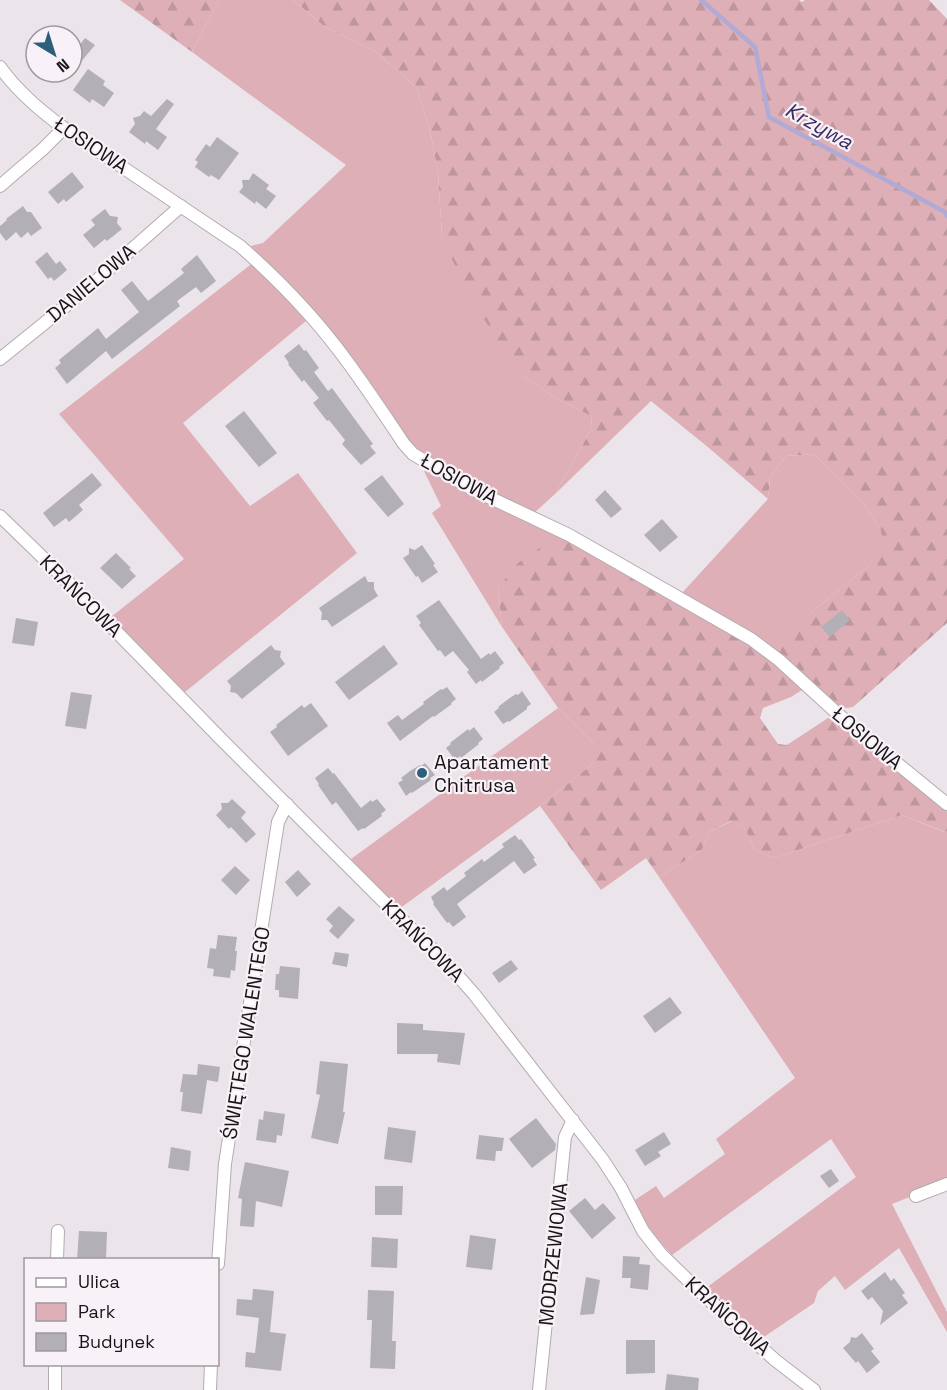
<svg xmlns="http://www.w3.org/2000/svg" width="947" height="1390" font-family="'Space Grotesk',sans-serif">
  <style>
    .green { fill: #deafb7 }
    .forest { fill: url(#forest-firs) }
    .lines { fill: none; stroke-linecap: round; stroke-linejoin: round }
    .stream { stroke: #b0aad5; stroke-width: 4.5 }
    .building { fill: #b3afb6 }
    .minor-casing { stroke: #b2abb1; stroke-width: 14 }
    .minor { stroke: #fff; stroke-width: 12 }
    .poi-dot { fill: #2c5f7c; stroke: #f9f1f8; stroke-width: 2 }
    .labels { text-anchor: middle; stroke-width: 4.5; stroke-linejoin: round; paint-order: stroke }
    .street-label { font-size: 20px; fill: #171517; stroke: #f9f1f8 }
    .poi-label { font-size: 20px; fill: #171517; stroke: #f9f1f8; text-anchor: start }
    .water-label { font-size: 21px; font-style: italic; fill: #392d63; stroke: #f9f1f8 }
  </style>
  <defs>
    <pattern id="forest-firs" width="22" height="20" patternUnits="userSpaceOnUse" patternTransform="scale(1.5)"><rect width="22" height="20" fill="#deafb7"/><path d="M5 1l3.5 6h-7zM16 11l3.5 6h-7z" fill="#be969d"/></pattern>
  </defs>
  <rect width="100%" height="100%" fill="#ebe4ea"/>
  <!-- green -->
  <path class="green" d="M219,0H293L325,27L376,52L417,88L431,135L438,173L442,238L525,377L554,397L591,416L592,428L555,494L533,514L471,482L420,452L406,439L251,246L263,243L346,165L192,52Z
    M254,262L306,321L183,423L250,506L298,473L357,553L185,692L111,617L184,559L59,414Z
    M814,454L867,508L881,531L884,548L866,568L812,612L780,657L681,594L768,499L770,477L786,456Z
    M429,468L567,539L498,588L502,627L432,513L441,506L424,471Z
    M558,708L595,745V762L540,806L399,909L351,859Z
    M902,815L944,832L947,831V1182L892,1204L947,1312V1332L899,1248L845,1290L835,1276L818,1291L814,1303L761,1339L706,1288L856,1177L831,1139L672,1255C656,1238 643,1222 635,1200L656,1186L664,1198L725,1154L716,1139L795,1078L659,877L702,850L709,832L732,821L744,827L755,850L774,858Z"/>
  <!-- forest -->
  <path class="forest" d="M120,0H219L192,52Z
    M293,0H799L802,2L805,0H929L947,19V623L853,707L837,709L780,657L779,644L812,612L866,568L883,548L881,531L867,508L814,454L786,456L770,477L768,499L709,448L651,401L555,494L592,428L591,416L554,397L525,377L502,348L469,295L442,238L438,173L431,135L417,88L376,52L325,27Z
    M567,539L748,641L805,688L791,697L763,708L760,718L778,744L787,745L828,718L846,726L947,811V831L945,832L902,815L774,858L755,850L744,827L731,821L709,832L702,850L659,877L646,858L601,890L540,806L595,762V745L558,708L502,627L498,588L518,563L541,547Z"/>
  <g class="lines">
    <!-- stream -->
    <path class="stream" d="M701,0L755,47L769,117L945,212L947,216"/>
  </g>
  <!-- building -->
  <path class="building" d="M85,38L95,45L80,63L72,57V55Z
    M88,69L105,81L103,85L114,93L104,107L92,99L90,103L73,90Z
    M167,99L174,104L156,129L167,137L158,150L146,141L145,144L129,132L135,124L133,118L140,116L144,111L151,116Z
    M217,137L239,153L219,180L211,175L209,177L195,167L198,162L195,160L206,144L210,147Z
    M72,172L84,187L66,202L64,199L58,204L48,192Z
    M253,173L269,185L266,189L276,196L266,209L256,201L255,204L239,192L243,187L242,180H249Z
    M23,206L27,212H31L42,228L31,236L28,232L21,238L16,232L6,241L0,233V226L7,220L6,219Z
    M105,209L110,216L118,217L117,223L122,229L107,241L105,239L94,248L83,235L95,225L91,220Z
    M47,252L56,264L60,261L67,270L54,281L51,277L48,279L35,262Z
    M197,255L216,281L201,293L196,287L177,301L180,306L112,359L106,351L67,384L55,368L61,363L59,360L98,328L106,339L139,312L121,290L132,281L148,301L184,273L181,269Z
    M299,344L304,351L306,350L319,368L314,372L328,391L332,388L373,444L370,446L376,453L361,465L342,444L345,440L329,420L327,421L313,403L319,398L304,380L302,382L288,364L289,363L284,356Z
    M244,411L277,453L259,467L225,426Z
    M92,473L102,485L79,505L83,510L69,522L66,518L54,527L43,513Z
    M382,475L404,504L388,517L364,489Z
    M605,490L622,509L611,518L595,500Z
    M662,519L678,537L660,552L644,535Z
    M422,545L435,564L433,565L438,572L422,583L418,576L416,577L403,558L409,554V548L415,550Z
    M116,553L131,568L129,569L136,576L122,589L100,568Z
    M365,576L368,582H374V589L378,596L332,627L327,620H321L322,613L319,608Z
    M439,600L481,659L489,653L490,655L495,651L504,663L499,667L500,668L482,682L481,680L476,684L467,672L469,670L453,651L445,657L440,650L438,651L419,625L421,623L416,616Z
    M842,610L850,620L830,637L821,627Z
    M16,618L38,622L34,646L12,643Z
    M271,645L275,650L281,651L280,657L285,664L242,699L236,693L230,692L231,686L227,681Z
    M384,645L398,664L349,700L335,682Z
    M447,687L456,699L451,703L452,704L434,717L433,716L400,741L387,723L398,715L402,720L424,704L423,702L441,689L442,690Z
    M522,691L531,704L527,707V709L509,722L508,721L503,724L494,712L499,708L498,707L507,700L516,694L518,695Z
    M71,692L92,695L86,729L65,726Z
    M311,703L328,726L288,756L270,732L277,727L276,725L302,705L304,708Z
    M474,727L483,739L478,743L479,744L461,758L460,756L455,760L446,748L451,744L450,743L468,729L469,731Z
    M425,763L435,775L430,778L431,780L412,793L411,792L406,796L398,783L403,780L401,778L410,771L420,765L421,766Z
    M328,768L333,774L334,773L361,808L371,800L372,802L377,799L386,810L381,814L382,816L364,829L363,828L358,831L336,802L332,805L318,785L319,784L315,778Z
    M232,799L246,812L241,818L256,834L246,843L231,827L229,829L228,828L216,815L222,809L221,803H228Z
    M515,835L519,840L521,839L535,858L533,859L537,865L524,874L514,861L457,904L466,917L453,927L449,922L447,923L433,904L434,903L431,897L444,887L447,891L466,876L464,873L482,859L484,862L504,847L502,844Z
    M235,866L250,880L236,895L221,880Z
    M298,870L311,884L297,897L285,882Z
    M339,906L355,920L338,939L329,931L333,926L326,919Z
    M218,935L237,937L235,951H237L235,971L231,970L230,978L213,976L214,969L207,968L210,948L216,949Z
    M335,952L349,954L347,967L332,964Z
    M511,960L518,969L499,983L492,973Z
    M280,966L300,968L298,999L279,997V990H275L276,974H279Z
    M670,997L682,1013L655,1033L643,1016Z
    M397,1023L423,1024V1030L465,1033L460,1065L437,1062L438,1054H397Z
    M320,1061L348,1064L343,1112H345L338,1144L311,1138L320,1095L316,1094Z
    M198,1064L220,1067L218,1082L207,1080L202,1114L181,1111L183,1092H180L183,1074L197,1075Z
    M264,1111L285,1114L282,1136L277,1135L276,1143L256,1140L259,1119L263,1120Z
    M536,1118L556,1144L555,1150L532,1168L509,1139Z
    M388,1127L416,1131L412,1163L384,1159Z
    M664,1132L671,1144L658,1152L661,1156L645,1166L635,1150Z
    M479,1135L504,1138L502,1151H496L495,1161L476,1159Z
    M171,1147L191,1151L189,1171L168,1168Z
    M245,1162L289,1171L282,1207L256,1201L254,1227L240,1226L242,1199L238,1198Z
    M831,1169L839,1181L829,1188L820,1176Z
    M375,1186H403L402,1215H375Z
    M585,1198L595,1210L603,1203L616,1218L592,1239L569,1211Z
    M79,1231L107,1232L106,1260H77Z
    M470,1235L496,1239L492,1270L466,1267Z
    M372,1237L398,1239L397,1268L371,1267Z
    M623,1256L640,1257L639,1264L650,1265L648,1290L630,1288L631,1278H622Z
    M885,1272L891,1281L894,1278L905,1293L902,1295L908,1303L880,1325L883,1311L872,1297L868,1300L861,1291Z
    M586,1277L600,1280L594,1314L580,1315Z
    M253,1289L274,1291L270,1332L286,1334L281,1371L245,1367L246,1352L255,1353L259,1318L236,1315L237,1299L252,1300Z
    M368,1290L394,1291L392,1341H396L395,1369L370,1368L372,1320H367Z
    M862,1333L874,1349L871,1351L880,1362L867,1373L858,1361L856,1363L843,1348L850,1342L851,1337L856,1338Z
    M626,1340H655V1373L626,1374Z
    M667,1374L699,1378L698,1390H665Z"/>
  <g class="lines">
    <defs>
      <path id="minor" d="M0,67C18,92 39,110 64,128L240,246C280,281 318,321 349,364C368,390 386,417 404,444L413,454L472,489L569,535L751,639L779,660L850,725L947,804
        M0,186L43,149L64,128
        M0,359L88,288L181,206
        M0,516L68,582L220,738L389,907L443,959L474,994L603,1160L621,1188L643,1231L661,1254L697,1289L775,1360L814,1390
        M916,1196L947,1184
        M57,1260L58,1231
        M218,1264L225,1164L278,822L287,804
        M55,1390V1364
        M210,1390L211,1364
        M539,1390L565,1137L573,1120"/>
    </defs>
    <!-- minor casing -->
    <use href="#minor" class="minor-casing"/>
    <!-- minor -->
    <use href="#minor" class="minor"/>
  </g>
  <!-- markers -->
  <circle class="poi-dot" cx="422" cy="773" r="6"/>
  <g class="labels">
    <!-- street labels -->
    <g class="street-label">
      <text transform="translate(91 145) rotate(34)" y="7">ŁOSIOWA</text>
      <text transform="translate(91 283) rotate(-40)" y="7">DANIELOWA</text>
      <text transform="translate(459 479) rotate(29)" y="7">ŁOSIOWA</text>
      <text transform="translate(81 596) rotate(45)" y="7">KRAŃCOWA</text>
      <text transform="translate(867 738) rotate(40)" y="7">ŁOSIOWA</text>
      <text transform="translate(423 941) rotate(45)" y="7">KRAŃCOWA</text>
      <text transform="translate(246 1033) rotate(-81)" y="7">ŚWIĘTEGO WALENTEGO</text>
      <text transform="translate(553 1254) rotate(-84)" y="7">MODRZEWIOWA</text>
      <text transform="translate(728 1316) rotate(42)" y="7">KRAŃCOWA</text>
    </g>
    <!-- poi labels -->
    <g class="poi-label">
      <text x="434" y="769">Apartament<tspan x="434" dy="23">Chitrusa</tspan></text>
    </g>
    <!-- water labels -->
    <g class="water-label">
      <text transform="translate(819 126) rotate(29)" y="7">Krzywa</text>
    </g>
  </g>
  <!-- legend -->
  <rect x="24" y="1258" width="195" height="108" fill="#f9f1f8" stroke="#9f999e" stroke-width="1.5"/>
  <rect x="36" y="1278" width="30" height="9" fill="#ffffff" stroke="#9f999e" stroke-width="1.5"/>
  <text x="78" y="1288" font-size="18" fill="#171517">Ulica</text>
  <rect x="36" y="1303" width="30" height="18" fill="#deafb7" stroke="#9f999e" stroke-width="1.5"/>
  <text x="78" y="1318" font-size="18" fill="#171517">Park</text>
  <rect x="36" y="1333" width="30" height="18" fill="#b3afb6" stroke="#9f999e" stroke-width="1.5"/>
  <text x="78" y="1348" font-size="18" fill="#171517">Budynek</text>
  <!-- north arrow -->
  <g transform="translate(54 54) rotate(142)"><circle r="28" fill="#f9f1f8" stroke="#9f999e" stroke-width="1.5"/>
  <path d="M0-4.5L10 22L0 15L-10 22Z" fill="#2c5f7c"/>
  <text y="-9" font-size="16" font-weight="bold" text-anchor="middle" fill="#171517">N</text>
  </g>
</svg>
